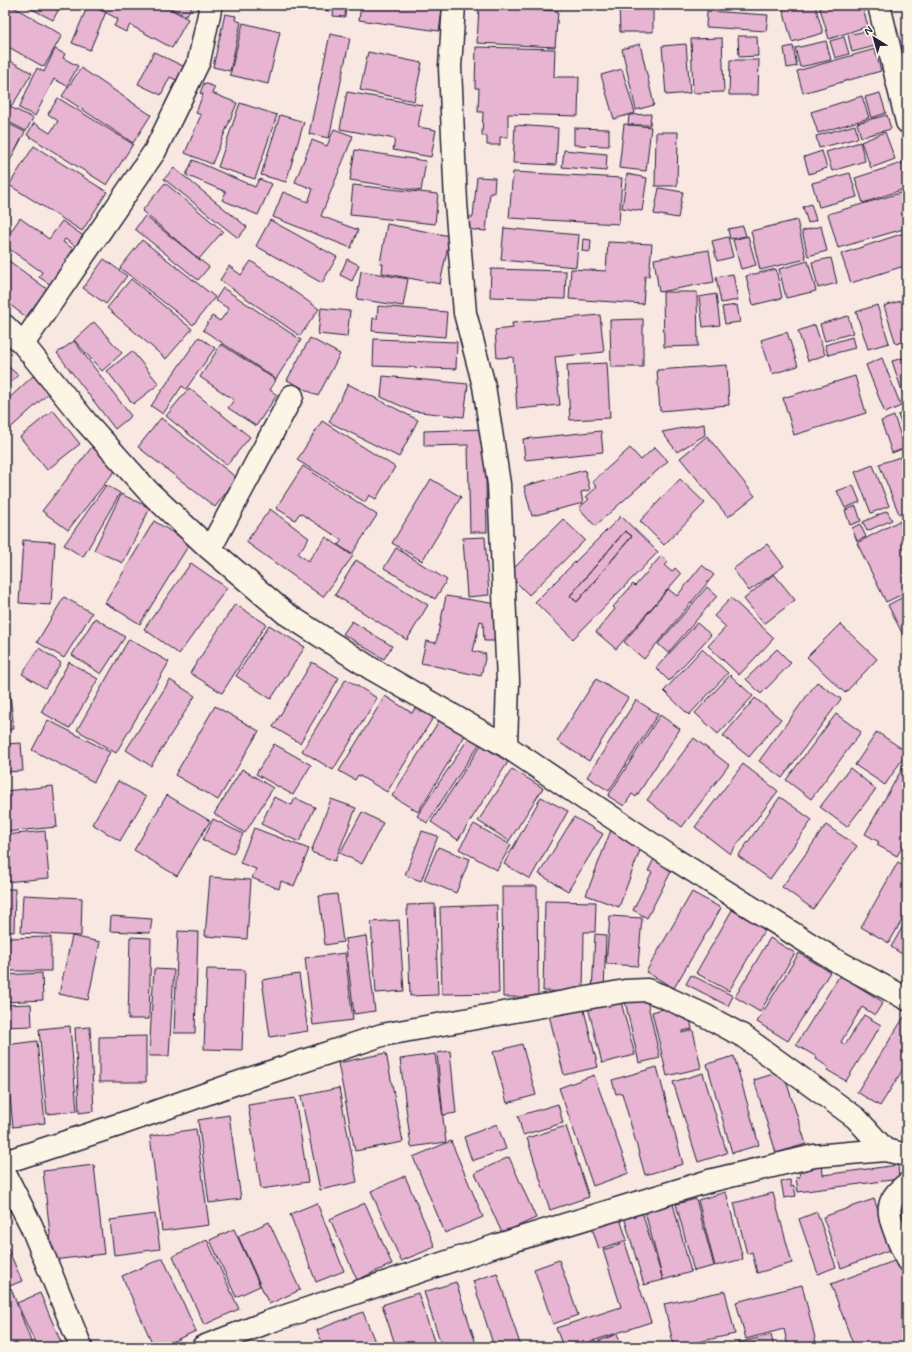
<svg xmlns="http://www.w3.org/2000/svg" width="912" height="1352" font-family="Mynerve,sans-serif">
  <style>
    .building { fill: #e7b4d2; stroke: #22223b; fill-rule: evenodd }
    .lines { fill: none; stroke-linecap: round; stroke-linejoin: round }
    .minor-casing { stroke: #22223b; stroke-width: 25 }
    .minor { stroke: #fcf5e5; stroke-width: 22 }
  </style>
  <rect width="100%" height="100%" fill="#f8e8e1"/>
  <filter id="ink" filterUnits="userSpaceOnUse"><feTurbulence type="fractalNoise" baseFrequency=".025" numOctaves="2"/><feDisplacementMap in="SourceGraphic" scale="8" xChannelSelector="R" yChannelSelector="G"/><feConvolveMatrix kernelMatrix="1 2 1 2 8 2 1 2 1" color-interpolation-filters="sRGB"/></filter>
  <g filter="url(#ink)">
    <!-- building -->
    <path class="building" d="M5,5H10L62,35L44,67L5,45Z
      M24,5H61L53,20Z
      M88,5H100L99,10L106,12L90,50L72,43Z
      M103,5H163L188,19L172,48L130,25L126,32L114,26L118,19L101,10Z
      M165,5H193L186,16Z
      M320,5H330V11L320,10Z
      M334,5H346L345,17L333,16Z
      M361,5H443L439,31L359,20Z
      M619,5H653V32H620Z
      M785,5H815L823,33L792,42L782,6Z
      M819,5H862L868,26L829,39Z
      M479,7L558,11L555,47L477,43Z
      M707,11L768,15L766,31L706,27Z
      M225,14L236,16L235,20L241,22L230,71L213,67Z
      M243,23L280,32L268,84L230,75Z
      M871,30L875,46L852,52L848,35Z
      M330,34L350,38L329,138L309,134Z
      M738,36H757L758,56L739,57Z
      M844,37L849,54L835,58L830,41Z
      M722,38L724,92L693,93L691,39Z
      M826,41L831,60L800,67L795,48Z
      M640,44L654,105L636,110L622,49Z
      M686,44L690,93L666,95L662,46Z
      M793,46L797,66L787,68L784,48Z
      M476,47L555,49L554,77H579L578,116L508,114V137H500V145H487V136H482L483,112H478L479,88H475Z
      M55,49L65,54L63,58L78,66L67,86L54,79L35,116L19,108L37,68L44,72Z
      M875,49L881,71L803,93L797,71Z
      M154,52L189,69L178,93L171,89L176,80L170,77L161,95L138,84Z
      M368,52L422,63L414,101L360,90Z
      M5,58L32,73L12,106L5,102Z
      M730,60H759L758,95H729Z
      M81,68L151,115L133,143L62,96Z
      M622,69L635,113L614,119L601,75Z
      M204,83L215,87L212,93L237,103L212,164L185,153L201,115L196,113L203,94L200,93Z
      M347,92L422,105L418,127L436,130L431,157L393,150L395,139L340,129Z
      M880,93L886,113L871,118L865,97Z
      M862,96L869,118L818,133L811,112Z
      M58,98L133,144L107,185L27,135L34,123L50,133L58,121L48,114Z
      M240,103L277,115L255,179L218,167Z
      M8,106L33,118L26,131L5,120V111Z
      M651,114L650,125H628L629,115Z
      M280,115L304,122L286,182L261,175Z
      M887,115L891,129L861,137L857,123Z
      M5,122L25,132L6,168H5Z
      M624,124L651,127L646,171L619,168Z
      M515,125L558,128L556,165L513,163Z
      M855,125L858,138L819,148L816,136Z
      M574,128L609,129V146L574,145Z
      M334,129L353,136L321,216L358,230L351,248L273,217L283,192L308,202L313,189L295,182L312,140L327,146Z
      M656,132H678L677,186H655Z
      M885,132L895,159L871,168L861,142Z
      M860,142L865,161L832,171L826,152Z
      M34,146L107,192L82,231L9,185Z
      M355,150L426,161L421,191L350,180Z
      M564,150L607,154L606,171L562,167Z
      M822,151L827,168L809,174L804,157Z
      M193,160L255,187L259,179L272,184L258,215L222,200L226,192L186,175Z
      M905,162L907,169V188L863,203L855,178Z
      M174,168L247,227L238,238L164,179Z
      M513,172L622,178L619,224L509,218Z
      M850,173L857,197L819,207L812,183Z
      M627,174L647,178L642,211L622,208Z
      M477,177L495,178L494,193H490L486,231L464,229V217H473Z
      M165,183L223,231L199,259L142,211Z
      M353,185L438,194L435,224L350,215Z
      M659,188L683,192L678,218L654,214Z
      M907,191V228L838,248L828,214Z
      M811,204L816,220L808,223L803,207Z
      M145,216L209,267L198,280L135,229Z
      M20,218L49,239L62,221L85,237L78,248L65,239L63,242L75,250L51,285L39,277L42,272L5,246V240Z
      M270,220L337,257L322,283L256,246Z
      M797,220L806,259L760,270L751,231Z
      M387,224L450,236L440,284L382,273L383,264L380,263Z
      M743,226L746,236L730,239L728,229Z
      M821,226L827,251L808,256L802,231Z
      M504,228L579,235L576,267L501,260Z
      M907,232V265L851,283L841,254Z
      M748,236L756,265L741,269L733,240Z
      M728,237L733,257L717,261L712,241Z
      M583,239L591,240L590,252L582,251Z
      M142,240L215,297L193,325L120,268Z
      M608,242L652,244L649,276H645L643,304L569,299L571,269L606,271Z
      M709,250L714,282L659,292L654,259Z
      M5,258L47,289L26,317L5,301Z
      M831,258L837,283L818,288L812,262Z
      M104,259L127,276L106,304L83,288Z
      M347,259L359,265L352,281L340,275Z
      M251,261L319,309L300,336L220,280L229,266L241,275Z
      M808,261L816,291L786,298L779,269Z
      M491,269L566,271L565,299L490,297Z
      M776,269L782,298L753,305L746,276Z
      M361,271L408,279L403,306L357,299Z
      M733,274L738,300L721,303L716,277Z
      M131,279L192,329L166,359L107,308Z
      M223,288L301,340L276,379L203,330L212,316L220,321L229,309L215,300Z
      M663,292H697L698,346L664,347Z
      M716,294L720,325L703,327L699,297Z
      M907,299V340L896,344L884,306Z
      M737,305L740,322L725,324L722,307Z
      M877,305L889,343L868,349L856,312Z
      M378,306L447,312L445,337L372,331L373,318L377,319Z
      M321,308L350,311L347,337L318,334Z
      M600,315L604,352L555,357L560,405L517,409L513,357L497,358L495,330L513,328L512,323Z
      M848,316L853,333L825,341L820,324Z
      M643,319V367H611L610,320Z
      M94,322L122,353L102,371L74,340Z
      M815,325L825,355L808,361L798,331Z
      M787,332L798,366L772,374L761,340Z
      M199,337L215,348L186,389L182,386L163,414L151,406Z
      M852,337L855,348L828,355L825,345Z
      M310,338L340,354L318,396L287,380Z
      M374,339L457,342L456,369L373,366Z
      M74,341L131,416L115,429L57,353Z
      M221,344L276,380L270,390L277,395L256,426L228,408L234,400L200,377Z
      M132,351L159,384L133,404L107,371Z
      M907,357V392L903,394L892,361Z
      M882,358L901,406L885,413L866,365Z
      M607,363L610,418L570,420L567,365Z
      M5,364L18,375L5,389Z
      M727,365L729,405L660,411L657,370Z
      M33,376L49,393L5,433V402Z
      M383,376L468,384L464,417L412,411L381,397Z
      M855,376L866,413L794,435L783,398Z
      M348,384L418,420L399,457L329,422Z
      M189,388L250,437L227,465L166,416Z
      M53,410L80,444L47,470L20,437Z
      M907,412V440L898,415Z
      M894,416L905,448L892,453L881,421Z
      M161,418L237,478L215,507L138,447Z
      M322,421L395,467L376,499L369,495L365,502L297,460Z
      M704,424L705,435L677,452L662,432Z
      M485,429L487,532H470L468,445L424,446V431Z
      M601,431L603,452L525,460L523,439Z
      M707,436L755,496L728,517L680,458Z
      M92,447L118,467L68,530L42,511Z
      M655,447L668,461L595,526L579,508L589,499L586,497L597,487L592,482L630,448L641,460Z
      M900,457L907,476V511L899,514L879,464Z
      M873,465L889,506L871,513L855,472Z
      M303,466L377,515L352,554L338,545L342,540L300,513L295,520L276,508Z
      M585,470L590,490L581,492L583,503L532,516L524,486Z
      M431,479L461,497L422,561L392,543Z
      M680,479L705,503L664,545L640,521Z
      M106,485L120,493L83,557L64,545Z
      M853,485L860,502L845,508L837,491Z
      M121,494L150,508L123,563L94,550Z
      M856,506L861,521L850,525L845,510Z
      M270,509L309,538L298,554L308,561L326,537L353,556L323,597L246,542Z
      M887,511L892,520L867,531L863,522Z
      M621,516L658,552L573,639L535,602ZM625,531L632,536L577,602L570,596Z
      M5,517H8V558H5Z
      M563,519L585,540L529,595L508,574Z
      M154,521L190,543L140,624L105,603Z
      M899,521L907,537V592L886,602L857,543Z
      M860,524L866,537L857,541L852,528Z
      M625,531L632,536L577,602L570,596Z
      M485,537L489,595L467,597L463,538Z
      M23,540L55,542L51,605L19,603Z
      M767,544L784,566L749,591L733,569Z
      M396,548L447,580L435,599L384,568Z
      M661,556L668,562L665,566L672,572L675,568L681,574L616,649L596,632L615,609L613,607L633,584L635,586Z
      M356,560L428,605L407,640L335,595Z
      M191,563L227,588L179,654L144,629Z
      M702,565L714,575L644,659L624,642L668,589L677,596Z
      M774,574L795,600L764,624L744,599Z
      M707,587L717,596L668,653L658,644Z
      M907,595V643L888,605Z
      M446,596L497,604L500,641H484L483,622L480,621L473,651L486,654L481,676L421,663L426,641L436,643Z
      M64,597L92,613L64,658L37,642Z
      M731,598L774,638L739,675L708,646L726,627L714,616Z
      M235,604L266,624L222,693L190,673Z
      M95,618L125,637L101,674L72,655Z
      M352,621L392,646L384,659L343,634Z
      M697,623L711,635L669,681L656,668Z
      M840,624L877,659L845,693L807,657Z
      M269,625L305,647L271,699L236,676Z
      M129,639L169,662L116,753L77,730Z
      M39,648L61,663L45,688L22,674Z
      M702,649L728,673L689,715L664,691Z
      M777,649L791,663L761,694L746,679Z
      M69,662L98,679L70,728L41,712Z
      M312,662L339,678L300,743L273,727Z
      M730,675L753,696L718,734L695,713Z
      M346,679L377,698L333,770L302,751Z
      M596,679L628,698L589,761L557,741Z
      M170,680L195,696L151,766L126,750Z
      M817,682L841,699L782,778L759,761Z
      M5,695H10L14,729L5,730Z
      M385,696L412,713L418,703L436,713L387,792L358,775L355,780L339,771Z
      M755,698L781,719L749,757L723,736Z
      M636,700L658,714L609,791L587,777Z
      M215,706L259,731L218,800L175,775Z
      M444,713L469,729L418,812L392,796Z
      M836,714L861,732L811,799L786,780Z
      M660,715L680,729L636,797L632,794L624,806L608,796Z
      M48,720L110,752L94,782L32,750Z
      M877,732L907,752L885,785L855,765Z
      M470,736L480,743L427,823L417,816Z
      M694,738L729,765L682,827L647,800Z
      M21,743L23,771L5,772V744Z
      M274,744L311,765L293,795L256,774Z
      M481,745L508,762L458,840L431,822Z
      M907,760V839L897,856L877,845L879,842L865,834Z
      M743,764L778,791L730,854L695,827Z
      M850,768L876,789L847,827L820,807Z
      M242,769L273,788L245,833L214,814Z
      M512,769L543,788L509,841L478,821Z
      M118,781L146,797L120,841L92,824Z
      M53,786L57,827L5,832V791Z
      M167,795L210,821L177,876L134,850Z
      M274,797L292,805L295,798L315,807L299,842L261,824Z
      M541,797L568,811L530,879L504,864Z
      M780,797L812,820L770,879L738,856Z
      M331,799L356,808L335,861L311,852Z
      M362,812L383,823L362,864L340,853Z
      M574,817L603,834L568,891L539,874Z
      M213,819L243,834L233,854L203,840Z
      M474,824L511,845L497,870L459,849Z
      M826,825L857,846L813,909L782,887Z
      M254,828L309,849L294,886L281,881L279,889L252,878L256,869L240,863Z
      M611,830L643,842L619,907L586,895Z
      M45,831L49,878L5,882V835Z
      M422,831L438,836L421,881L405,875Z
      M438,847L470,859L456,893L424,880Z
      M656,855L675,864L647,918L633,910L652,872L648,871Z
      M898,862L907,867V911L889,943L861,927Z
      M210,877L251,880L247,939L205,936Z
      M502,886H537L538,997H503Z
      M5,889H15L14,932L5,931Z
      M692,892L721,908L674,988L646,972Z
      M337,894L343,942L325,945L319,896Z
      M23,895L82,898L81,936L21,933Z
      M545,901L596,902L595,932H584L583,992L543,991Z
      M435,904L438,995L410,996L407,905Z
      M497,905L499,993L442,994L440,907Z
      M732,910L765,929L729,991L696,973Z
      M111,916L152,919L150,933L110,931Z
      M610,916L642,918L638,966L606,964Z
      M907,919V944L902,954L891,947Z
      M399,920L404,991L376,993L371,922Z
      M178,931L198,932L195,1033H174Z
      M595,934L606,935L604,992H592Z
      M72,936L100,942L88,1000L59,994Z
      M366,936L375,1011L354,1014L345,939Z
      M51,937V971H5V938Z
      M130,937L151,938L149,1019H128Z
      M770,938L795,953L760,1012L735,997Z
      M345,953L353,1020L313,1025L305,958Z
      M799,953L830,972L788,1041L757,1022Z
      M154,969L174,970L169,1056H149Z
      M207,969L245,970L242,1050L204,1049Z
      M42,973L43,1000L5,1002V975Z
      M299,974L308,1031L270,1037L262,980Z
      M691,975L733,996L728,1006L686,984Z
      M840,975L883,1002L875,1015L862,1007L841,1042L845,1045L864,1015L881,1025L846,1081L827,1070L828,1067L816,1059L817,1057L796,1045Z
      M646,996L660,1058L639,1063L625,1001Z
      M620,998L635,1055L602,1063L588,1007Z
      M582,1002L598,1067L564,1075L548,1011Z
      M31,1004L32,1026L5,1027V1005Z
      M674,1006L688,1009L692,1029L682,1031V1033L693,1030L701,1068L667,1076L652,1012Z
      M904,1017L907,1019V1063L880,1106L857,1092Z
      M70,1026L77,1111L47,1114L39,1029Z
      M90,1027L94,1111L79,1113L75,1028Z
      M146,1036V1082H99V1037Z
      M37,1041L45,1123L13,1127L5,1045Z
      M522,1044L536,1095L507,1103L493,1052Z
      M450,1051L456,1113L443,1115L437,1053Z
      M386,1053L403,1142L355,1151L338,1063Z
      M435,1054L446,1142L411,1147L400,1059Z
      M734,1056L759,1145L732,1153L707,1064Z
      M657,1067L683,1164L645,1175L622,1093L616,1094L612,1080Z
      M783,1071L806,1144L776,1153L754,1080Z
      M703,1073L727,1153L698,1162L673,1082Z
      M594,1075L629,1173L593,1186L559,1088Z
      M339,1088L357,1182L320,1190L301,1096Z
      M295,1098L308,1182L261,1189L248,1105Z
      M558,1104L563,1123L523,1135L518,1116Z
      M229,1115L241,1199L209,1203L198,1120Z
      M497,1124L506,1149L472,1161L464,1137Z
      M566,1126L589,1197L550,1210L527,1138Z
      M196,1129L209,1225L162,1231L150,1136Z
      M451,1141L483,1217L445,1233L413,1157Z
      M509,1157L536,1218L502,1233L475,1173Z
      M822,1163L823,1175L898,1165L899,1179L798,1192L796,1177H800L798,1166Z
      M94,1165L104,1254L53,1260L43,1171Z
      M405,1176L435,1247L401,1261L371,1191Z
      M790,1180L791,1187L794,1186L796,1196L784,1198L781,1181Z
      M726,1192L743,1259L715,1266L698,1200Z
      M773,1193L792,1263L757,1273L752,1252L747,1254L734,1203Z
      M696,1199L714,1266L694,1271L676,1204Z
      M874,1199L892,1249L841,1268L823,1217Z
      M317,1203L344,1271L316,1282L290,1214Z
      M365,1203L392,1264L357,1280L330,1219Z
      M673,1204L691,1272L663,1280L645,1211Z
      M642,1212L663,1280L644,1285L624,1217Z
      M817,1212L836,1267L818,1274L799,1219Z
      M155,1214L160,1249L114,1255L110,1220Z
      M620,1219L627,1240L599,1249L592,1228Z
      M269,1222L300,1290L269,1304L238,1236Z
      M234,1229L260,1286L236,1297L210,1240Z
      M207,1240L239,1309L204,1325L173,1256Z
      M5,1242L22,1281L5,1288Z
      M625,1243L651,1322L574,1347H563L556,1328L621,1307L603,1250Z
      M905,1257L907,1264V1347H854L831,1284Z
      M163,1258L196,1331L160,1347H154L122,1276Z
      M559,1260L578,1315L553,1324L534,1269Z
      M497,1273L521,1347H494L473,1281Z
      M456,1282L477,1347H442L424,1292Z
      M802,1285L816,1342L788,1347L784,1329L746,1339L736,1302Z
      M11,1288L33,1347H5V1290Z
      M725,1291L735,1334L674,1347L664,1304Z
      M40,1293L63,1347H37L17,1303Z
      M418,1293L436,1347H396L382,1305Z
      M363,1312L377,1347H324L317,1330Z
      M617,1334L622,1347H583Z
      M771,1335L774,1347H720Z"/>
    <g class="lines">
      <defs>
        <path id="minor" d="M454,5L450,67L456,203L465,313L484,386L499,484L508,681L506,746
          M879,5L907,122
          M5,326L23,344L86,422L149,492L210,549L285,613L372,669L506,746L671,857L837,961L907,999
          M23,344L155,151L199,61L211,5
          M210,549L292,396
          M5,1162L121,1124L234,1084L382,1035L625,991L647,990L665,997L704,1015L743,1036L856,1118L885,1150
          M5,1174L31,1225L81,1347
          M907,1184C900,1189 892,1197 890,1206C887,1218 902,1248 907,1260
          M203,1347L268,1322L495,1246L709,1181L814,1156L885,1150L907,1155"/>
      </defs>
      <!-- minor casing -->
      <use href="#minor" class="minor-casing"/>
      <!-- minor -->
      <use href="#minor" class="minor"/>
    </g>
  </g>
  <!-- margin -->
  <rect width="912" height="1352" fill="none" stroke="#fcf5e5" stroke-width="20"/>
  <rect x="10" y="10" width="892" height="1332" fill="none" stroke="#22223b" stroke-width="1.5" filter="url(#ink)"/>
  <!-- north arrow -->
  <g transform="translate(874 38) rotate(323)" stroke="#fcf5e5" stroke-width="3" paint-order="stroke">
  <path d="M0-3L7 15L0 10L-7 15Z" fill="#22223b"/>
  <text y="-6" font-size="11" font-weight="bold" text-anchor="middle" fill="#22223b">N</text>
  </g>
</svg>
